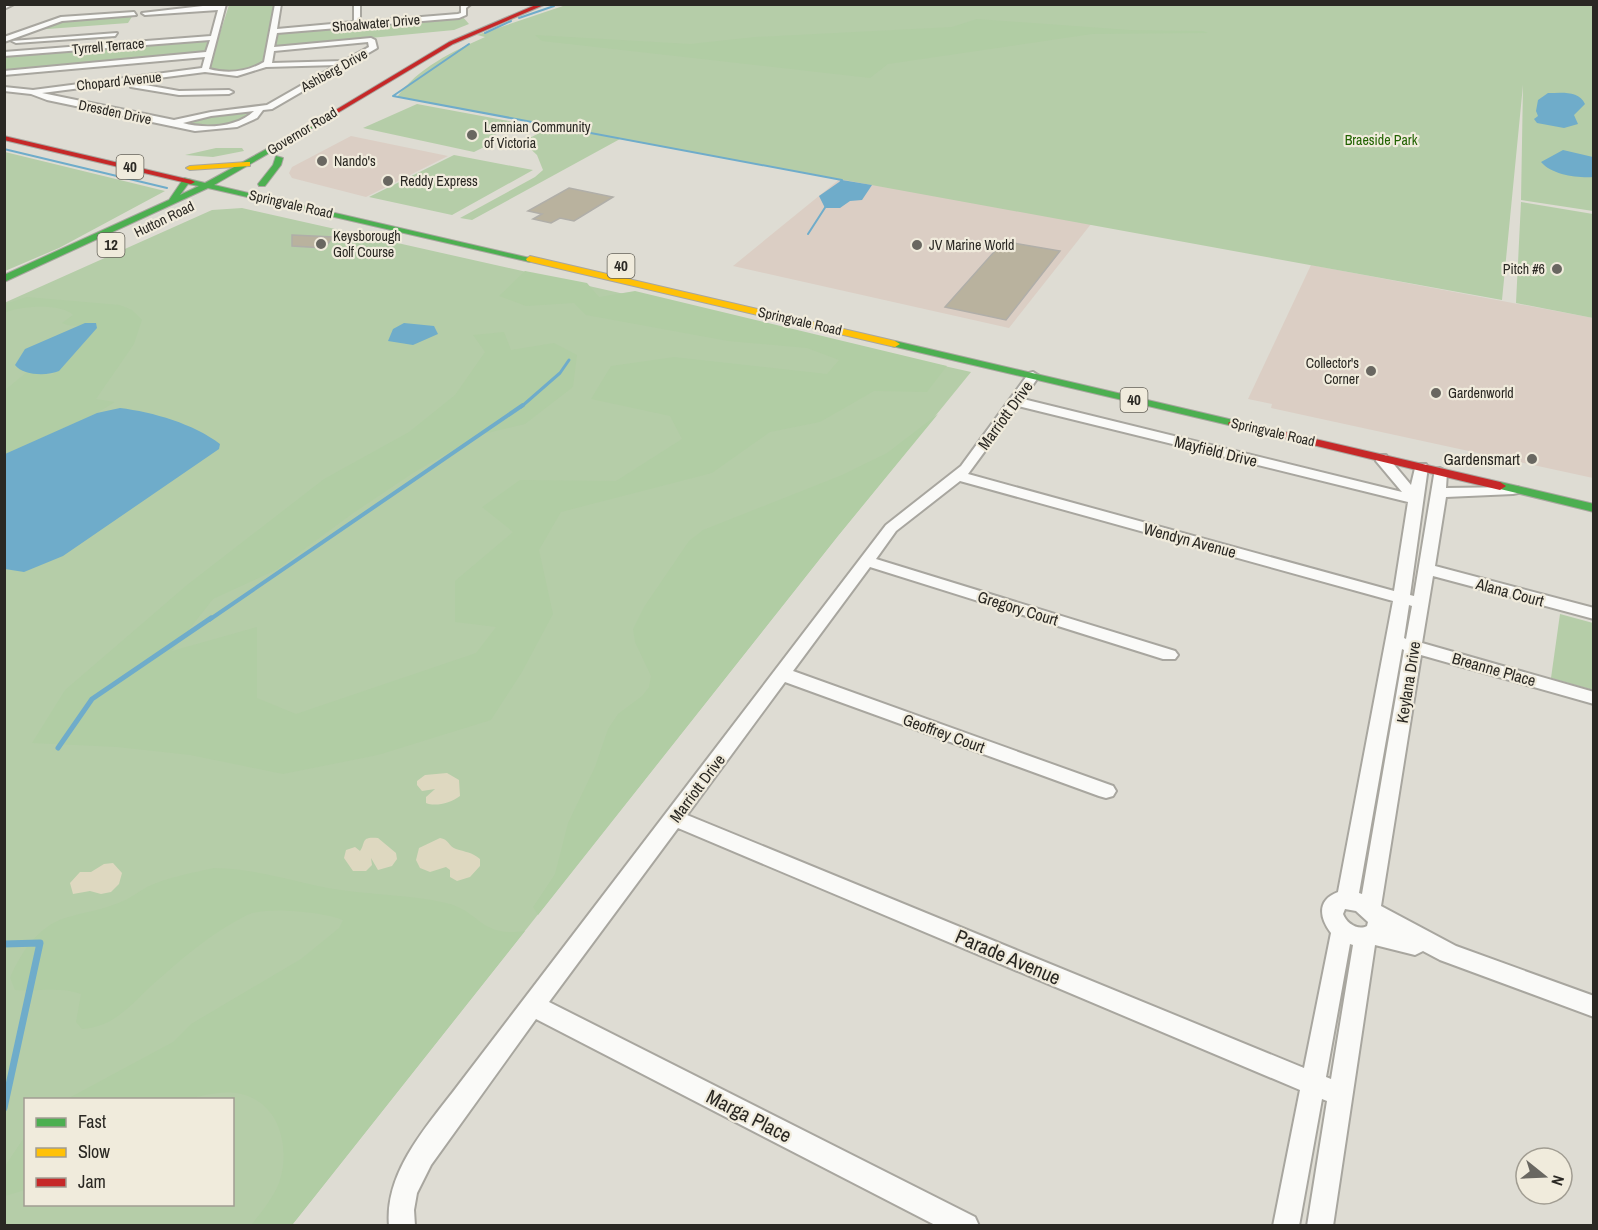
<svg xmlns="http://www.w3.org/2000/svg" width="1598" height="1230" font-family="'Archivo Narrow',sans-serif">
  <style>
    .commercial { fill: #dbcec4 }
    .green { fill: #b5cda8; fill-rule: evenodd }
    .forest { fill: #b1cda4 }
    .sand { fill: #ded8c0 }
    .water { fill: #6facca }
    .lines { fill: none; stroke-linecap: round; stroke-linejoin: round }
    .stream-far4 { stroke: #6facca; stroke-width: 2 }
    .stream-far3 { stroke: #6facca; stroke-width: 3 }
    .stream-far2 { stroke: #6facca; stroke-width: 4 }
    .stream-far1 { stroke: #6facca; stroke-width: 5 }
    .stream { stroke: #6facca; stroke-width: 7 }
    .building { fill: #b9b29e; stroke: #b0aea8; stroke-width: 1.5 }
    .street-casing { stroke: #a8a69f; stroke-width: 4 }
    .fast-casing { stroke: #a8a69f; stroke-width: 2 }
    .slow-casing { stroke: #a8a69f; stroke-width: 2 }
    .jam-casing { stroke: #a8a69f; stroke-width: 2 }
    .street { fill: #fafaf8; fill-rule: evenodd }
    .fast { fill: #4caf50; fill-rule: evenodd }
    .slow { fill: #ffc107; fill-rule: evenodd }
    .jam { fill: #c62828; fill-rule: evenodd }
    .poi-dot { fill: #696761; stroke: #f0ebdc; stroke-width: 2 }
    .labels { text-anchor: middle; stroke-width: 4.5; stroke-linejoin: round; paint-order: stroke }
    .far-street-label { font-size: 14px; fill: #2a2823; stroke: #f0ebdc }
    .far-poi-label { font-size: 14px; fill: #2a2823; stroke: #f0ebdc; text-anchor: start }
    .far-park-label { font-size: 14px; fill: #216200; stroke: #f0ebdc }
    .shield { fill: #f0ebdc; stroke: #65625a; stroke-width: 1.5 }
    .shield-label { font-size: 15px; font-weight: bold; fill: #2a2823 }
    .street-label { font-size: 16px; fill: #2a2823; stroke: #f0ebdc }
    .poi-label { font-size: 16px; fill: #2a2823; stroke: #f0ebdc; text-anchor: end }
    .near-street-label { font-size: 20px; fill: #2a2823; stroke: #f0ebdc }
  </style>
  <rect width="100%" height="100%" fill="#dedcd3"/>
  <!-- commercial -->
  <path class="commercial" d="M351,136L448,156L366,197L292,178L289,173L292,167Z
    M841,178L1091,224L1009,328L733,266Z
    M1311,265L1593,318V478L1271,408L1272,404L1248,399Z"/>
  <!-- green -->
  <path class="green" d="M229,5H277C274,18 272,50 266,60C257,77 223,75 209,68Z
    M566,5H1593V211L1521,200L1523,85L1502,300L620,139L472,220L460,218L535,177L543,170L537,155L523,142L551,126L397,97C418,68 453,51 485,37L477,35Z
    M133,15L128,23L34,30L63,20Z
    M462,16L469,24L454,30L276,47L277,32Z
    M209,39L205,54L5,72V56Z
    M417,104L519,123L482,141L490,144L474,152L363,128Z
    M256,110C239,127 209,129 184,124L213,116Z
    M216,148H242L244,151L213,157L185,155Z
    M5,152L165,191L59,248L5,271Z
    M454,155L533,170L452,215L369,197Z
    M1521,202L1593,214V318L1516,303Z
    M242,208L971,372L837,537L292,1225H5L4,303L212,210ZM26,1100H232V1204H26Z
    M1560,614L1593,623V690L1551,678Z"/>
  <!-- forest -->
  <path class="forest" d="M977,19L1130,30L1203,31L1208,33L1092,34L888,64L870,78L542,41L535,35L690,44L755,37L952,27Z
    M525,271L587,283L599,297L635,291L947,366L927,392L874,391L820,422L770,432L712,473L561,512L539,550L553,614L522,672L491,720L378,755L283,774L190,755L117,747L32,743L65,690L187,585L324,479L409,432L455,395L485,352L473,335L504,332L511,350L554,343L577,355L573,387L525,424L479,435L413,473L352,514L276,570L213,599L172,651L257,627V698L296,714L476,653L496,627L455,622V581L513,532L482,507L520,480L616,481L682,439L670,416L591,399L611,366L674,357L827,374L839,360L807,348L728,341L586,315L574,303L526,306L499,296Z
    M27,297L120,305L132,310L142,320L134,344L96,399L115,402L97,413L5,454V390L27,372L51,375L59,371L97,328C84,322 73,329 62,323L73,315C62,303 18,306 5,313V304Z
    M938,414L837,537L538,915L533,907L555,874L568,823L595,767L608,729L618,714L642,696L649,687L651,676L635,642L633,629L644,607L689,541L703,530L842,475L887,453Z
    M214,868C262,869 295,883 341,890C375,895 412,895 446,903C479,910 480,938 525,931L292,1225H251C261,1213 273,1198 279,1183C291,1149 280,1103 241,1094C220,1089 197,1098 178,1100C141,1103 104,1100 67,1099L173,1042L191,1024L301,959L339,928L343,920C323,912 266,906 247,915C211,933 180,960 150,987C129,1007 113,1027 82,1029L76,1022L81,994C60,986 37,992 15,990L10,978C20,954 38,926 65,918C84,912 104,910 123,901C131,898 139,891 147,887C168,877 192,873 214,868Z
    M25,1136V1190L5,1196V1166Z"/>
  <!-- sand -->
  <path class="sand" d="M447,773L459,780L460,796C451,803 435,807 426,803V797L435,789L422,791L417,785V781L425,775Z
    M378,838L396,853L397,859L392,866L378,870L371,858L372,865L366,871H353L344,858L346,850L355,847L360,851C366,843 360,836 378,838Z
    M440,838C449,839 448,846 456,849C465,852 472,852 480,859V866L470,877L457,881L450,877V870L446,867L430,872L420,868L416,860L419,848Z
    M113,863L122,873L119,884L111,892L101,894L90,891L73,894L70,883L80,872H91L104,864Z"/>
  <!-- water -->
  <path class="water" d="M1548,93C1561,93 1579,90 1585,104L1574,115L1578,124L1564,128L1537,123L1534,119L1538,116L1536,111L1538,100Z
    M1563,150L1593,157V177C1577,178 1552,175 1541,162Z
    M842,180L872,185L862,200L850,201L840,208H825L819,196Z
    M85,323H96L97,328L59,371C48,376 23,376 15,365L25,349Z
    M404,323L434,326L438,334L413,345L388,341L393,329Z
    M120,408C153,412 194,424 220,444L219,449L63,556L24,572L5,569V454L97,413Z"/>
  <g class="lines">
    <!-- stream-far4 -->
    <path class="stream-far4" d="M519,18L554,6
      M485,33L511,21
      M469,44L393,96L842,180L840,183
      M4,149L167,188
      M808,234L828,203"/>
    <!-- stream-far3 -->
    <path class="stream-far3" d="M521,407L560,373L569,360"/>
    <!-- stream-far2 -->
    <path class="stream-far2" d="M209,620L523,405"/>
    <!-- stream-far1 -->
    <path class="stream-far1" d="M58,748L92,699L211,618"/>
    <!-- stream -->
    <path class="stream" d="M4,944L40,943L4,1108"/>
  </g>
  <!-- building -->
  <path class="building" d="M569,188L613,197L574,221L560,218L551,223L533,219L542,214L528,211Z
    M292,235L333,237L325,248L292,246Z
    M1002,243L1011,245L1013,243L1060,251L1006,320L945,307Z"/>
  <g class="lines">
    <defs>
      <path id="street" d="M4,4H14L4,9Z
        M220,4H226L209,69C228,74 247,72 264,62L275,4H281L277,29L354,22V4H360V22L458,14L461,13V6L471,4L466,8V15L459,18L277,33L274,47L371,38L375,40L377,48L272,109L263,110L257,118L237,127L195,131L47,100L31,94L4,91V87L33,90L202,68L205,57L4,75V71L206,52L210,40L4,56V52L211,36L218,10L145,15L142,13ZM368,42L369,47L344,61L272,63L274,51ZM337,65L267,105L211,112L174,120L42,93L205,72L237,76L266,67ZM254,111C237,128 204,129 183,123L211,116Z
        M134,12L136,15L62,21L4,42V37L61,17Z
        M117,33L115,36L16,43L12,41Z
        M134,83L179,91L229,90L233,92L229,94L179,95L131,87Z
        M1033,372L1039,376L1023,399L1402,492L1376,461V455H1386L1411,485L1416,464H1426L1428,467L1410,595L1414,596L1435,469L1440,468L1447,472L1446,488L1518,487L1520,490L1518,493L1513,494L1446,497L1435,566L1594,608V619L1433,576L1422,643L1594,692V704L1421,655L1381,906L1456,946L1594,996V1017L1440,960L1423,951L1415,955L1375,945L1333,1226H1307L1327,1101L1322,1099L1299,1226H1273L1300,1090L678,828L549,1002L975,1217L979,1226H937L536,1019L431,1165L417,1193L414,1210L415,1226H389C384,1171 429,1124 459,1084L886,525L961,466L1029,373ZM1018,406L1408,502L1394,591L968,474ZM960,481L1393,601L1338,892C1317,900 1319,917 1331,933L1304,1068L687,815L785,682L1099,796L1106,798L1113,796L1116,791L1113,786L793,671L870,567L1163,659H1175L1178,655L1175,651L876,559L896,531ZM1409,605L1412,606L1406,639L1404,638ZM1402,649L1404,650L1362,894L1359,893ZM1345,909L1356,911L1368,922L1367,926C1358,931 1346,923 1343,914ZM1350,944L1353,945L1331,1079L1326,1077Z"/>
      <path id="fast" d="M312,124L314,127L214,185L534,259L530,262L208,188L4,282V275L169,200L184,178L205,183ZM188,184L199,186L180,195Z
        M276,156L283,158L281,165L265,186H259L258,184L273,165Z
        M895,341L1233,420L1238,423L1233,426L892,346L890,344Z
        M1500,482L1594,504V512L1496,488L1494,486L1496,484Z"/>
      <path id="slow" d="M247,162H250V166L190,170L186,168L190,166Z
        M530,256L895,341L900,344L895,347L527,261L526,259Z"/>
      <path id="jam" d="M538,4H546L453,44L314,127L309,126L449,42Z
        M4,136L191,180L195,182L191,184L4,140Z
        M1233,420L1500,482L1506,486L1500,490L1229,425L1228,423Z"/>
    </defs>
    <!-- street casing -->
    <use href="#street" class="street-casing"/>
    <!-- fast casing -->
    <use href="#fast" class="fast-casing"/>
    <!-- slow casing -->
    <use href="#slow" class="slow-casing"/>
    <!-- jam casing -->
    <use href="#jam" class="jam-casing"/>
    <!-- street -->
    <use href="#street" class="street"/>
    <!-- fast -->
    <use href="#fast" class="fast"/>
    <!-- slow -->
    <use href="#slow" class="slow"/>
    <!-- jam -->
    <use href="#jam" class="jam"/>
  </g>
  <!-- markers -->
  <g class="poi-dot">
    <circle cx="472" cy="135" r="6"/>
    <circle cx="322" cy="161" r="6"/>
    <circle cx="388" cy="181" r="6"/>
    <circle cx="321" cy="244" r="6"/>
    <circle cx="917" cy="245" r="6"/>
    <circle cx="1557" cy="269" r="6"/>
    <circle cx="1371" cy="371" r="6"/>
    <circle cx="1436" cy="393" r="6"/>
    <circle cx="1532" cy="459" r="6"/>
  </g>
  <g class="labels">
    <!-- far-street labels -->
    <g class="far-street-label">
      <text transform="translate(376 23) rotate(-5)" y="5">Shoalwater Drive</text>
      <text transform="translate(108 46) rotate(-5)" y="5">Tyrrell Terrace</text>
      <text transform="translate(334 70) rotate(-29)" y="5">Ashberg Drive</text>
      <text transform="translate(119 81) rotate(-6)" y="5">Chopard Avenue</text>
      <text transform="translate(115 112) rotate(12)" y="5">Dresden Drive</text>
      <text transform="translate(302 131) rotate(-31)" y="5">Governor Road</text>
      <text transform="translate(291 204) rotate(13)" y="5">Springvale Road</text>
      <text transform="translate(164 219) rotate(-26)" y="5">Hutton Road</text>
      <text transform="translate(800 321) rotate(13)" y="5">Springvale Road</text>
      <text transform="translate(1273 432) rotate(13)" y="5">Springvale Road</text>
    </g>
    <!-- far-poi labels -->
    <g class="far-poi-label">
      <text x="484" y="132">Lemnian Community<tspan x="484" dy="16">of Victoria</tspan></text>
      <text x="334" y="166">Nando's</text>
      <text x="400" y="186">Reddy Express</text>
      <text x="333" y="241">Keysborough<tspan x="333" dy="16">Golf Course</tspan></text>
      <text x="929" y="250">JV Marine World</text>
      <text x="1545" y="274" text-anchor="end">Pitch #6</text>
      <text x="1359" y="368" text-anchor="end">Collector's<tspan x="1359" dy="16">Corner</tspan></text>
      <text x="1448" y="398">Gardenworld</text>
    </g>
    <!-- far-park labels -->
    <g class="far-park-label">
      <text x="1381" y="145">Braeside Park</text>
    </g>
    <!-- shield labels -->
    <g class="shield">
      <rect x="116.5" y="155" width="27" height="24" rx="4.5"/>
      <rect x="97.5" y="233" width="27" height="24" rx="4.5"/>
      <rect x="607.5" y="254" width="27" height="24" rx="4.5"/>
      <rect x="1120.5" y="388" width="27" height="24" rx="4.5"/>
    </g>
    <g class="shield-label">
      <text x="130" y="172">40</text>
      <text x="111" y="250">12</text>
      <text x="621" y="271">40</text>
      <text x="1134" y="405">40</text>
    </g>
    <!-- street labels -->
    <g class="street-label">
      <text transform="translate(1005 415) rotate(-54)" y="6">Marriott Drive</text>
      <text transform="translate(1216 451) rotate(14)" y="6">Mayfield Drive</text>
      <text transform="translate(1190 540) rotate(15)" y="6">Wendyn Avenue</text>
      <text transform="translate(1510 592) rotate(15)" y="6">Alana Court</text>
      <text transform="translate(1018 608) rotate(17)" y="6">Gregory Court</text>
      <text transform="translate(1494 669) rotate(16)" y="6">Breanne Place</text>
      <text transform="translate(1408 682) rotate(-81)" y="6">Keylana Drive</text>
      <text transform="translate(944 733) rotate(20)" y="6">Geoffrey Court</text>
      <text transform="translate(697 788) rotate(-53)" y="6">Marriott Drive</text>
    </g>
    <!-- poi labels -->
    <g class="poi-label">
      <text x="1520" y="465">Gardensmart</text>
    </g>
    <!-- near-street labels -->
    <g class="near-street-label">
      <text transform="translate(1008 957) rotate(23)" y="7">Parade Avenue</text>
      <text transform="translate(749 1116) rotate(27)" y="7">Marga Place</text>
    </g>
  </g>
  <!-- border -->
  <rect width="1598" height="1230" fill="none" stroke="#2a2823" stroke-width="12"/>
  <!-- legend -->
  <rect x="24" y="1098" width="210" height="108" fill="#f0ebdc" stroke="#a19d92" stroke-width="1.5"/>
  <rect x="36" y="1118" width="30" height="9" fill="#4caf50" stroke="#a19d92" stroke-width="1.5"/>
  <text x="78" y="1128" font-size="18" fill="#2a2823">Fast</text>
  <rect x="36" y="1148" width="30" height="9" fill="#ffc107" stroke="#a19d92" stroke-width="1.5"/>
  <text x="78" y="1158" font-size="18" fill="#2a2823">Slow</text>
  <rect x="36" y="1178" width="30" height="9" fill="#c62828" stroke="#a19d92" stroke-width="1.5"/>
  <text x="78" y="1188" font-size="18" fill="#2a2823">Jam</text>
  <!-- north arrow -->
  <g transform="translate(1544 1176) rotate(108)"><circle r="28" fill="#f0ebdc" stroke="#a19d92" stroke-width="1.5"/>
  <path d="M0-4.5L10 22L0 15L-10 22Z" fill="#696761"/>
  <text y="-9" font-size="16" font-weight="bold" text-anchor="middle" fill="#2a2823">N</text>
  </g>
</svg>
